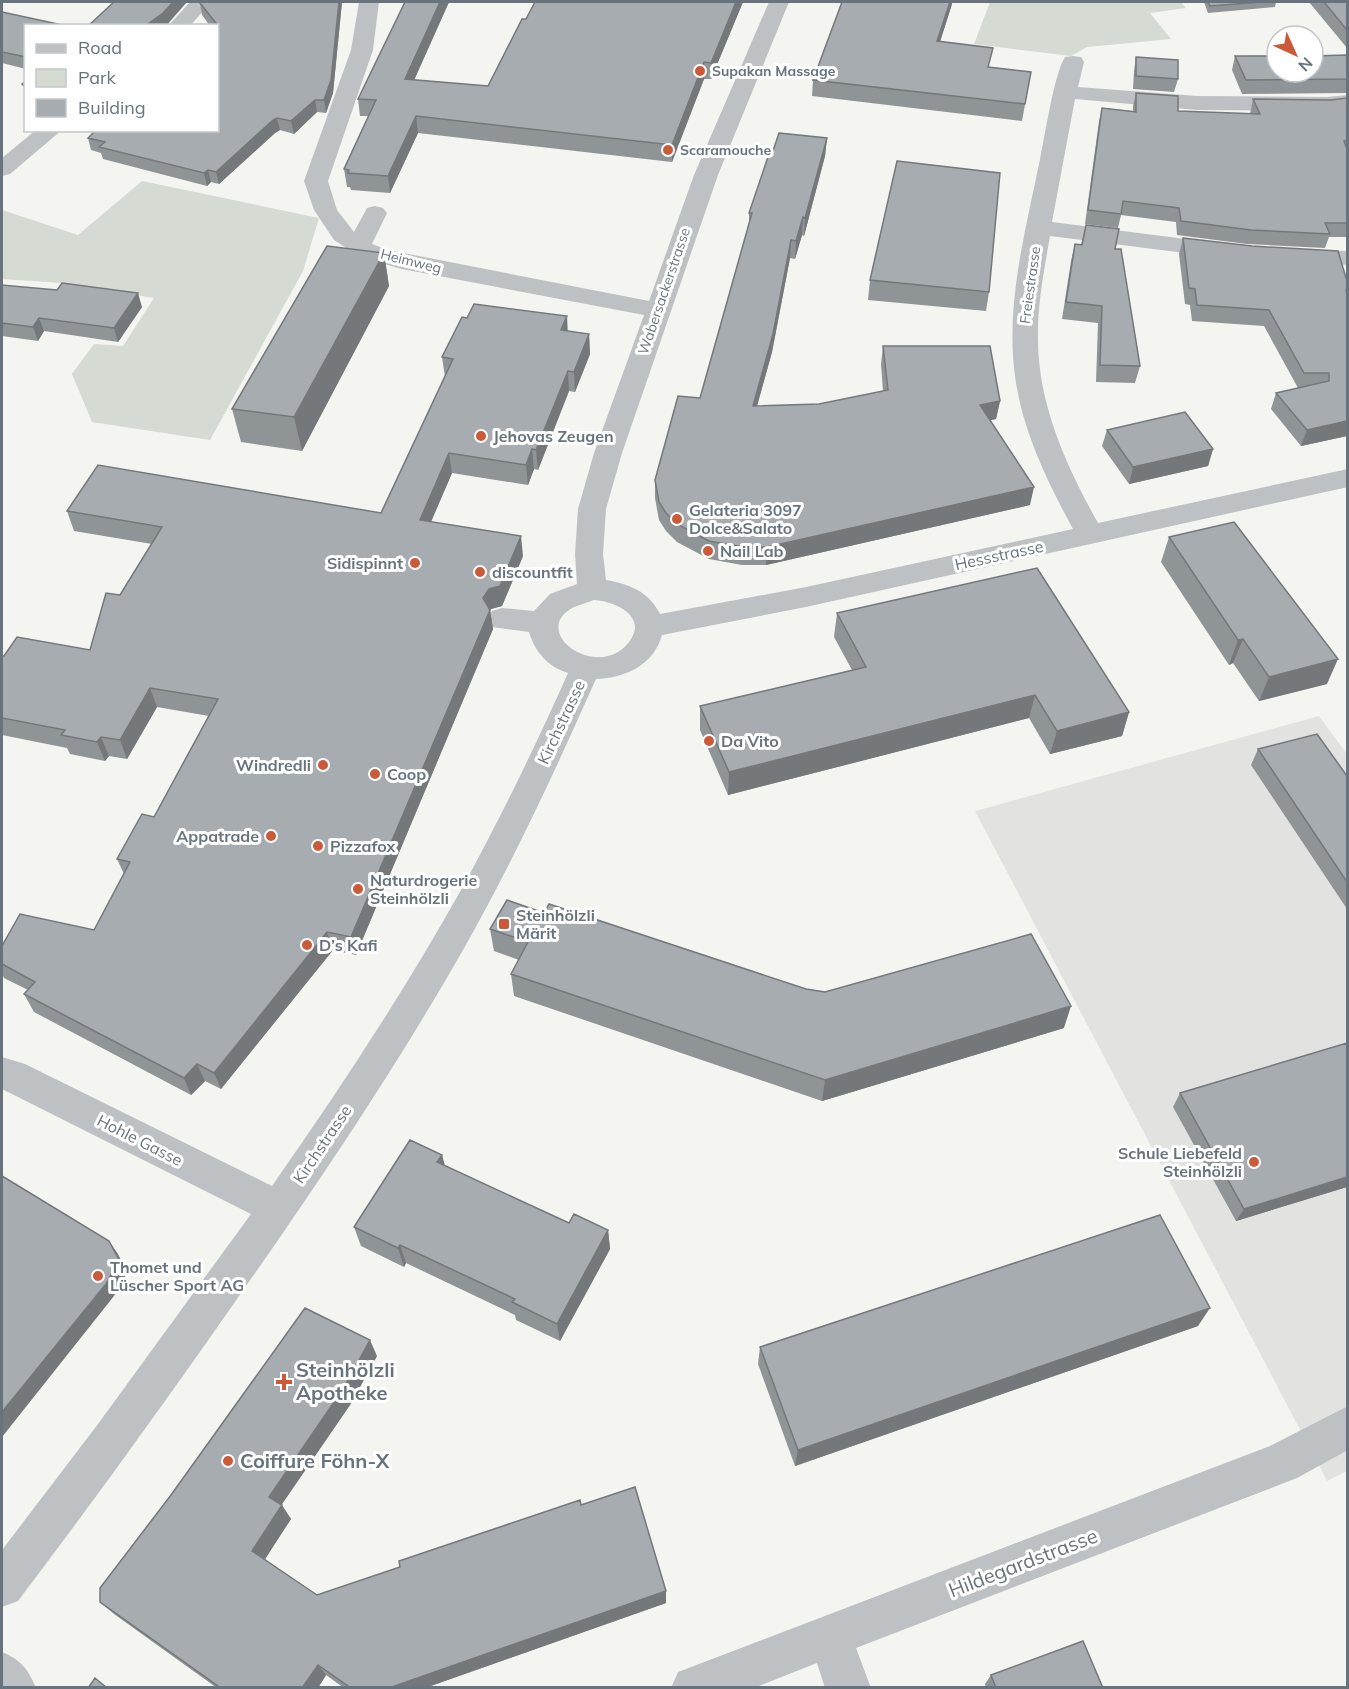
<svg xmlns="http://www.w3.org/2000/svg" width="1349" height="1689" font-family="Mulish,sans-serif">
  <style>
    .built { fill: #e2e3e1 }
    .green { fill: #d5dad3 }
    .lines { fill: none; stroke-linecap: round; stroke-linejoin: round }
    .minor { fill: #bec1c4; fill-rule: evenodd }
    .wall { fill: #8f9497 }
    .shaded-wall { fill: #74787b }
    .building { fill: #a6acb0; stroke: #74787b; stroke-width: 1.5 }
    .poi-dot { fill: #cb5a39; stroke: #fff; stroke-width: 2 }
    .labels { text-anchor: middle; stroke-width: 6; stroke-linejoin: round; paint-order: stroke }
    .far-poi-label { font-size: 14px; font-weight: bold; fill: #67747e; stroke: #fff; text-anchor: start }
    .far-street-label { font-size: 14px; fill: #67747e; stroke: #fff }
    .poi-label { font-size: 16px; font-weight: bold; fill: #67747e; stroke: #fff; text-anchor: start }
    .street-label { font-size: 16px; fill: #67747e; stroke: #fff }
    .near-poi-label { font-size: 20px; font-weight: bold; fill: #67747e; stroke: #fff; text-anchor: start }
    .near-street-label { font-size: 20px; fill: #67747e; stroke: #fff }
  </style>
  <rect width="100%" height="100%" fill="#f4f4f1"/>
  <!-- built -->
  <path class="built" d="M1319,716L1347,754V1471L1327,1481L975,811Z"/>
  <!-- green -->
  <path class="green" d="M990,2H1181L1186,8L1150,13L1171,39L1087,47L1071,56L974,44Z
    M142,181L319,218L303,271L210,440L92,422L72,374L94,344L123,346L154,298L62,283L2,279V210L78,235Z"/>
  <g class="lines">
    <!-- minor -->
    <path class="minor" d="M190,2H211L190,26H168Z
      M359,2H379L373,50L328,181L337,210L354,232L367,208L375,206L383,208L387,213L372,244L388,250L649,301L694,175L769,2H789L718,175L622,453L606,509L603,554L606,580C630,584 649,592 660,614L806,587L1073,529C1047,481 1022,430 1015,376C1005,304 1026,229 1040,159C1045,136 1054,74 1065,57L1073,56L1081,57L1084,62L1078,87L1197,96L1327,97L1348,95V109L1327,111L1197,110L1075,99L1052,222L1225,244L1234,246L1237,251L1234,256L1225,258L1050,236C1044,271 1037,306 1038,342C1039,407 1067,467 1098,523L1348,469V487L806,607L662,635C654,665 625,678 596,679C555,771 513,862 463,950C394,1071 317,1185 237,1299C166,1401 93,1502 18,1601L2,1607V1550L98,1424L251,1214L2,1089V1057L25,1064L272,1186C339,1090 404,992 461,890C500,819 535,747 568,673C548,667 535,652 529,632L492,627L487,619L492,611L502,608L534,611L550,594L577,584L575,554L578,509L594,453L644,315L402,269L360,257L334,240L314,210L304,181L351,50ZM594,600C614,601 649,616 629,642C599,682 529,633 572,608C578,605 587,603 594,600Z
      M36,130H62L10,174L2,176V158Z
      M1294,249L1348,251V265L1285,261L1282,256L1285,251Z
      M1348,1406V1450L1297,1478L856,1648L871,1688H825L817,1663L754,1688H671L678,1672L1270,1446Z
      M2,1652C21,1660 28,1669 36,1688H2Z"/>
  </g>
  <!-- wall -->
  <path class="wall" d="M201,2H342L333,93L326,113L317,112L294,134L280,130L275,133L219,184L211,182L207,186L103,159L101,153L91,150L88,138L218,130V26H210L202,15L200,3Z
    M405,2H449L414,80L488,86L526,19L743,2L711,79H704L672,162L418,133L390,193L351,190L350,187H347L344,169L368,116H360L358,99Z
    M1204,2H1276L1275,7L1208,13Z
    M1309,2H1347V48Z
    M952,4L940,41L990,67L1031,72L1022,121L812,96L813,80Z
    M2,12L26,26V69L2,63Z
    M1347,55V93L1242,94L1232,70L1235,56Z
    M1136,57L1178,79L1174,92L1133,89L1134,71Z
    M1136,93L1178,111L1250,114L1253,99L1331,100L1347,98V237H1329L1325,248L1247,244L1177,235L1176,222L1121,215L1118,228L1085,224L1099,121L1102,108L1133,111V106Z
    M827,138L825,156L804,236L802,235L795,259L790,258L772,352L757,406L819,404L883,391L881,364L883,346L1000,401L996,419L990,420L1030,505L766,565H742L709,559L677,542L666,531L659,520L655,498V480L700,398L749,224V213L773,151Z
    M1086,225L1140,366L1135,383L1096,382L1098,323L1062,319L1071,261L1075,244L1081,245Z
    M1183,238L1347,281V436L1301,446L1271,409L1276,393L1298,388L1264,326L1192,321L1190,305L1185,304L1179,254Z
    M384,253L389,286L302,451L241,442L232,409Z
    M870,280L989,292L986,311L868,300Z
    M2,285L142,307L118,342L44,331L38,341L2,336Z
    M568,331L589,334L590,354L575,392L569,391L538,470L534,469L528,485L452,473L431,522L523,556L502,606L491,609L490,610L493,629L356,955L333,950L221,1089L205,1081L191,1095L34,1012L24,994L28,990L4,978L2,973V946L94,930L124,874L117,859L154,817L209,716L157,707L127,759L109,756L105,761L70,754L67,748L2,735V656L90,650L120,595L152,544L74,531L67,511L381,513L445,377L442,357Z
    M1107,430L1213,449L1208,466L1129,484L1102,446Z
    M1169,537L1327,684L1259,701L1233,663L1229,665L1161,562Z
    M837,613L1129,712L1122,736L1050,754L1029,718L728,795L700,730V706L852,670L834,637Z
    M1258,749L1347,776V909L1251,765Z
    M544,913L806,989L1064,1028L822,1101L514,996L511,974L519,960L494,951L490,929Z
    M1347,1043V1187L1236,1221L1173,1107L1180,1093Z
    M442,1155L445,1166L569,1223L608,1230L610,1249L560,1341L516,1320L515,1315L406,1263L404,1267L361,1246L354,1227Z
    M1198,1326L795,1466L758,1364L760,1347Z
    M377,1356L350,1405L281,1505L291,1519L264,1559L317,1595L581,1505L666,1591V1603L425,1688H344L326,1675L318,1688H217L114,1614L100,1602Z
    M991,1675L1103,1688H986L985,1684Z"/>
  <!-- shaded-wall -->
  <path class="shaded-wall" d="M173,2H187L166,26H145Z
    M339,2H342L333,93L326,113L324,100Z
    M440,2H449L407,96L405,79Z
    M736,2H743L711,79V63Z
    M950,2H952V4L935,58L937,41Z
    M704,62V79L672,162V145Z
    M315,100L317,112L294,134L291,121Z
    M416,116L418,133L390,193L388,176Z
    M277,118L280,130L275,133L219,184L216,172L273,120Z
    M827,138L825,156L804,236L805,218Z
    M208,170L211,182L207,186L204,173Z
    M803,217L802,235L795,259L796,241Z
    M791,240L790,258L772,352L752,424L753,406Z
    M384,253L389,286L302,451L294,417Z
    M138,293L142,307L118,342L114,328Z
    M567,316L568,336L561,330Z
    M39,318L44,331L38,341L33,327Z
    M589,334L590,354L575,392L574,372Z
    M568,371L569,391L538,470L536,450Z
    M1000,401L996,419L976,423L980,405Z
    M1347,421V436L1301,446L1307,430Z
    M532,449L534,469L528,485L526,465Z
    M1213,449L1208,466L1129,484L1133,467Z
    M449,453L452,473L423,540L420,520Z
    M1034,487L1030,505L766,565L767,547Z
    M521,536L523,556L502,606L491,609L490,610L493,629L356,955L351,937L483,598Z
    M1243,639L1233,663L1229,665L1238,640Z
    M1338,659L1327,684L1259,701L1269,677Z
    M150,688L157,707L127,759L120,740Z
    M1035,695L1029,718L728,795L729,772Z
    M1129,712L1122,736L1050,754L1057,731Z
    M101,737L109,756L105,761L97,742Z
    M327,932L333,950L221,1089L214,1073Z
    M1071,1006L1064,1028L822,1101L825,1080Z
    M197,1064L205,1081L191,1095L184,1078Z
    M442,1155L447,1175L437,1162Z
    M1347,1177V1187L1236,1221L1244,1209Z
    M608,1230L610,1249L560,1341L557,1324Z
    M109,1241L118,1254L127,1273L114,1296L2,1437V1412Z
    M400,1245L406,1263L404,1267L398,1248Z
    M1210,1308L1198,1326L795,1466L798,1450Z
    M370,1340L377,1356L350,1405L278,1510L269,1497Z
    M282,1505L291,1519L262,1564L252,1551Z
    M666,1591V1603L425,1688H389Z
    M318,1665L326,1675L318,1688H302Z"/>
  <!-- building -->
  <path class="building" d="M114,2H173L163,13L145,26H88Z
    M201,2H339L331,80L324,100H315L291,121L277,118L273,120L216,172L208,170L204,173L99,147L105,142L88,138L96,130H218V28L219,27L200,3Z
    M405,2H440L405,79L488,86L522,19H526L535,2H736L711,63L704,62L672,145L416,116L388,176L348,173L349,170L344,169L376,100L358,99Z
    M842,2H950L937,41L993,48L988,67L1031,72L1025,104L813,80Z
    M1208,2H1262L1210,6Z
    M1324,2H1347V30Z
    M2,12L67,26H26V57L2,52Z
    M1347,55V79L1246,80L1235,56H1277V72H1313V56Z
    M1136,57L1178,60V79L1136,76Z
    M26,81V88L22,84Z
    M1136,93L1178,96V111L1260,114L1253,99L1331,100L1347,98V140L1344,141L1347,149V223H1325L1330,234L1251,230L1181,221L1179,208L1123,201L1121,214L1088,210L1102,108L1136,112Z
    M779,133L827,138L805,218L803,217L796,241L791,240L773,334L753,406L819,404L888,390L883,346H990L1000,401L980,405L1034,487L767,547H743L709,541L677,524L666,513L659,502L655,480L678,396L700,398L752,213H749L770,151H773Z
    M897,161L1000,173L989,292L870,280Z
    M1086,225L1119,229L1115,249H1121L1140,366L1100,365L1102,306L1066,302L1075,244L1082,245Z
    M1183,238L1252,246L1338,251L1347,281V290H1346L1347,296V421L1307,430L1276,393L1329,381V373H1304L1269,310L1197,305L1195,289L1189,288Z
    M327,246L384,253L294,417L232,409Z
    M62,283L138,293L114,328L39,318L33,327L2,323V285L57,290Z
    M474,304L567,316L561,330L589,334L574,372L568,371L536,450L532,449L526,465L449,453L420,520L521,536L500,586L489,589L483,598L490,610L351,937L327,932L214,1073L197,1064L184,1078L24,994L35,982L2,964V946L20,914L94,930L130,862L117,859L142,814L154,817L218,699L150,688L120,740L101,737L97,742L61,735L65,730L2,718V656H4L17,637L90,650L106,593L120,595L162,527L67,511L98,465L381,513L453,359L442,357L462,317L467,318Z
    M1185,412L1213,449L1133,467L1107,430Z
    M1234,522L1338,659L1269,677L1243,639L1238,640L1169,537Z
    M1037,568L1129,712L1057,731L1035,695L729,772L700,706L866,667L837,613Z
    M1317,734L1347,776V882L1258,749Z
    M507,900L544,913L549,904L806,989L825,992L1031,934L1071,1006L825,1080L511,974L528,942L490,929Z
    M1347,1043V1177L1244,1209L1180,1093Z
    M410,1140L442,1155L437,1162L569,1223L574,1214L608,1230L557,1324L512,1302L515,1299L400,1245L398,1248L354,1227Z
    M2,1176L109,1241L119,1260L106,1284L2,1412Z
    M1160,1215L1210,1308L798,1450L760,1347Z
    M305,1308L370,1340L343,1389L269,1497L282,1505L252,1551L317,1595L400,1567L399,1561L580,1500L581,1505L635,1487L666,1591L389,1688H351L318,1665L302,1688H221L100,1602V1588L171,1495Z
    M1083,1641L1103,1688H996L991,1675Z
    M95,1678L107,1688H88Z"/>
  <!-- markers -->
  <g class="poi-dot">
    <circle cx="700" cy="71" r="6"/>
    <circle cx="668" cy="150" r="6"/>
    <circle cx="481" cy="436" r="6"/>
    <circle cx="677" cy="519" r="6"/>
    <circle cx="708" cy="551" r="6"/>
    <circle cx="415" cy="563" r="6"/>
    <circle cx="480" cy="572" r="6"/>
    <circle cx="709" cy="741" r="6"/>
    <circle cx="323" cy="765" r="6"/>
    <circle cx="375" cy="774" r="6"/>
    <circle cx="271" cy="836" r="6"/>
    <circle cx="318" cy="846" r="6"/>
    <circle cx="358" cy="889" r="6"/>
    <rect x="498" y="918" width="12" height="12" rx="3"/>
    <circle cx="307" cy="945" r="6"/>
    <circle cx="1254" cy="1162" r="6"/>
    <circle cx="98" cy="1276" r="6"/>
    <path d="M281 1373h6v6h6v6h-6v6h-6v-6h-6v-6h6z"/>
    <circle cx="228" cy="1461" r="6"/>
  </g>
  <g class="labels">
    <!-- far-poi labels -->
    <g class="far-poi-label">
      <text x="712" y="76">Supakan Massage</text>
      <text x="680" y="155">Scaramouche</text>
    </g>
    <!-- far-street labels -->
    <g class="far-street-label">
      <text transform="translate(411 261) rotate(14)" y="5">Heimweg</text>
      <text transform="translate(1030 285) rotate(-82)" y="5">Freiestrasse</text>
      <text transform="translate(664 291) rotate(-71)" y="5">Wabersackerstrasse</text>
    </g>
    <!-- poi labels -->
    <g class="poi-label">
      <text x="493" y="442">Jehovas Zeugen</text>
      <text x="689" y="516">Gelateria 3097<tspan x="689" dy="18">Dolce&amp;Salato</tspan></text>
      <text x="720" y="557">Nail Lab</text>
      <text x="403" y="569" text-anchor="end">Sidispinnt</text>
      <text x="492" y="578">discountfit</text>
      <text x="721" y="747">Da Vito</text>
      <text x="311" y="771" text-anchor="end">Windredli</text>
      <text x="387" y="780">Coop</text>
      <text x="259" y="842" text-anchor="end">Appatrade</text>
      <text x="330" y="852">Pizzafox</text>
      <text x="370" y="886">Naturdrogerie<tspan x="370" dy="18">Steinhölzli</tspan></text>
      <text x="516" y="921">Steinhölzli<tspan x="516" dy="18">Märit</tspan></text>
      <text x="319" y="951">D’s Kafi</text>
      <text x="1242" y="1159" text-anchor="end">Schule Liebefeld<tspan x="1242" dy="18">Steinhölzli</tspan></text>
      <text x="110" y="1273">Thomet und<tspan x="110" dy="18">Lüscher Sport AG</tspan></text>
    </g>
    <!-- street labels -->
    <g class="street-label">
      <text transform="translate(999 555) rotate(-12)" y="6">Hessstrasse</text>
      <text transform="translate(561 722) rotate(-65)" y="6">Kirchstrasse</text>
      <text transform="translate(140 1140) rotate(27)" y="6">Hohle Gasse</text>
      <text transform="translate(322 1144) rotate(-56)" y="6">Kirchstrasse</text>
    </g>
    <!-- near-poi labels -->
    <g class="near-poi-label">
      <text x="296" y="1377">Steinhölzli<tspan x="296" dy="23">Apotheke</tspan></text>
      <text x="240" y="1468">Coiffure Föhn-X</text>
    </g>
    <!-- near-street labels -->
    <g class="near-street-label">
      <text transform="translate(1023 1563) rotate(-21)" y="7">Hildegardstrasse</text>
    </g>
  </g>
  <!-- border -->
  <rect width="1349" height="1689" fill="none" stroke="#67747e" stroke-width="6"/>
  <!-- legend -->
  <rect x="24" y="24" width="195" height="108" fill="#ffffff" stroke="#c2c7cb" stroke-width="1.5"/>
  <rect x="36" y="44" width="30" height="9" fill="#bec1c4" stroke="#c2c7cb" stroke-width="1.5"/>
  <text x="78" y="54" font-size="18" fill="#67747e">Road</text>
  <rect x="36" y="69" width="30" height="18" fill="#d5dad3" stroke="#c2c7cb" stroke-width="1.5"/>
  <text x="78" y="84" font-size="18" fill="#67747e">Park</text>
  <rect x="36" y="99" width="30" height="18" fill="#a6acb0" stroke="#c2c7cb" stroke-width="1.5"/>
  <text x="78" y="114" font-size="18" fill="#67747e">Building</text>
  <!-- north arrow -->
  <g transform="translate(1295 54) rotate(135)"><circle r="28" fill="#ffffff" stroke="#c2c7cb" stroke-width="1.5"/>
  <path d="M0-4.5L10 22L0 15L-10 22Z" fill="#cb5a39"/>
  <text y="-9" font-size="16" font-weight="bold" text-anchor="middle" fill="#67747e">N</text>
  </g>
</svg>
